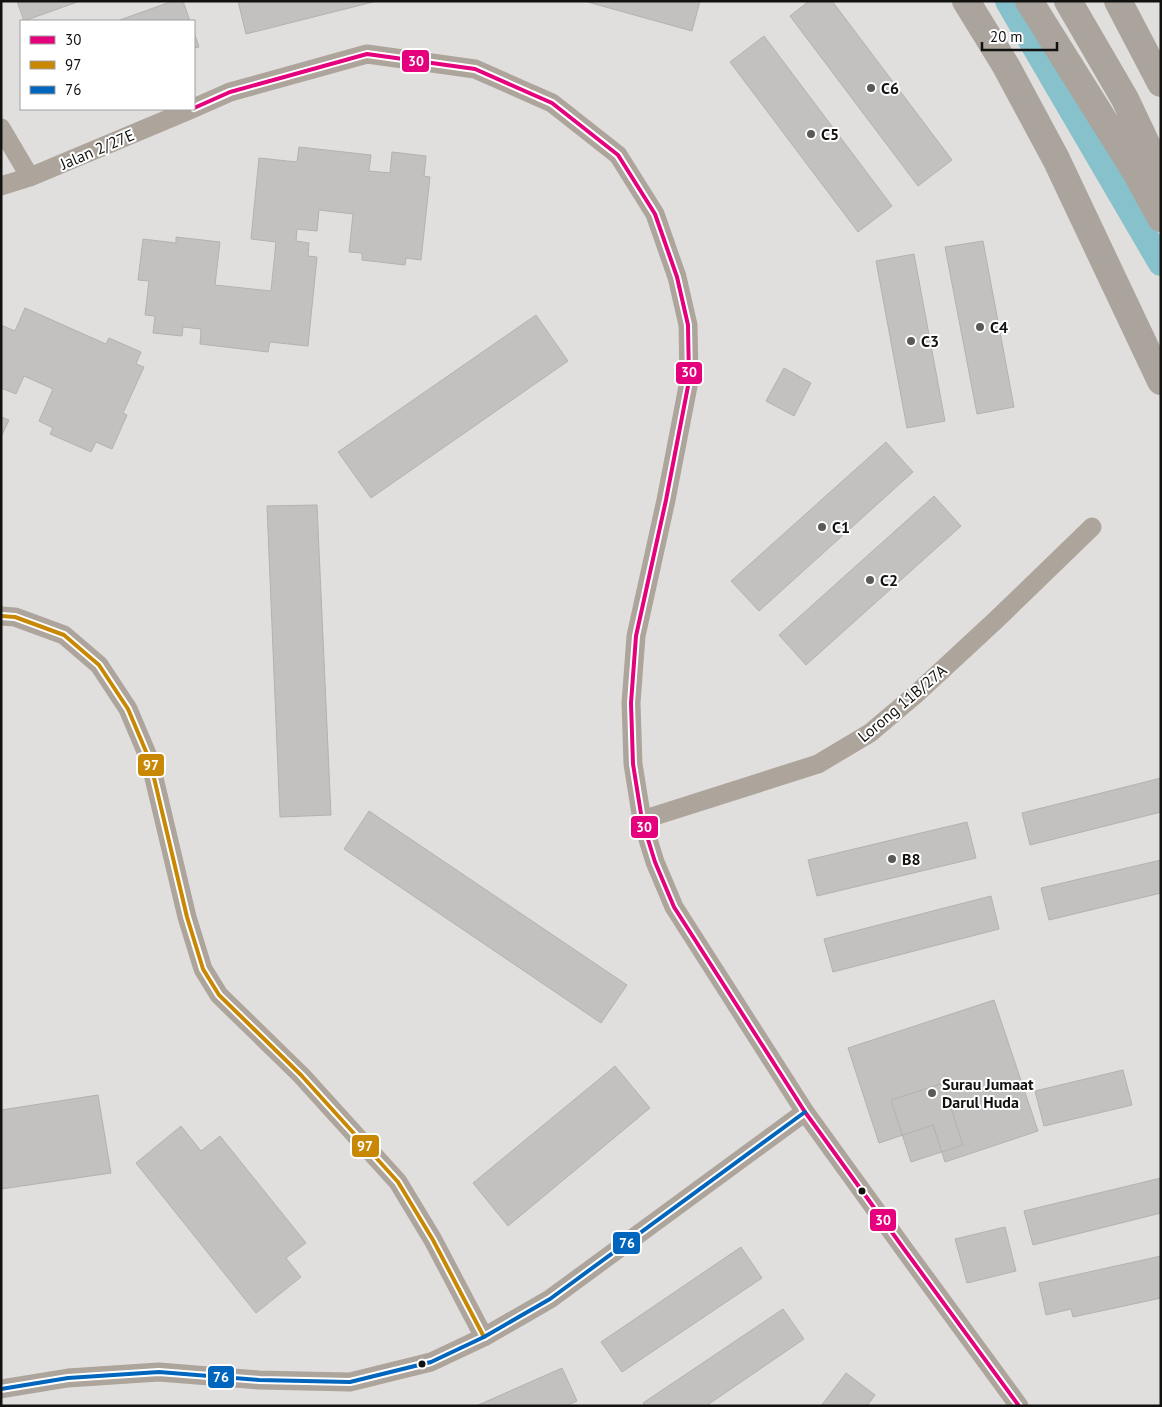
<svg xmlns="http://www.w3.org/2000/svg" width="1162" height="1407" font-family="'PT Sans',sans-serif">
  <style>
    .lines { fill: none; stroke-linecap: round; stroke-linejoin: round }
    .canal { stroke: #86c1cc; stroke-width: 26 }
    .building { fill: #c3c1c0; stroke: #b4b1b1 }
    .street { stroke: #ada49c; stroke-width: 19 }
    .highway { stroke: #aaa49d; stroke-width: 28 }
    .bus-1-casing { stroke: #fff; stroke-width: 8 }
    .bus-2-casing { stroke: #fff; stroke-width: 8 }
    .bus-3-casing { stroke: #fff; stroke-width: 8 }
    .bus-1 { stroke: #e5007d; stroke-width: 4 }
    .bus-2 { stroke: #c98803; stroke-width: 4 }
    .bus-3 { stroke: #0065bd; stroke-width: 4 }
    .poi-dot { fill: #5a5a58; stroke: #fff; stroke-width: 2 }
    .bus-dot { fill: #121210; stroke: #fff; stroke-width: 2 }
    .labels { text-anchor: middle; stroke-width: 4; stroke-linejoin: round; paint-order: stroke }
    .poi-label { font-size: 16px; font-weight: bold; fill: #121210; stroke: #fff; text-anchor: start }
    .street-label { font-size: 16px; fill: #121210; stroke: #fff }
    .line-badge { stroke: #fff; stroke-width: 2 }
    .badge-label { font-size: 14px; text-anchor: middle; font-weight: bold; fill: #fff }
  </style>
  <rect width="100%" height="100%" fill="#e1dfdd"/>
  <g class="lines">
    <!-- canal -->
    <path class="canal" d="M1008,1L1161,263"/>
  </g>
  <!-- building -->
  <path class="building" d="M17,1H80L24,21Z
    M173,1H183L190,21H117Z
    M238,1H377L246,34Z
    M584,1H700L692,31Z
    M809,1H832L952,160L918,186L790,16Z
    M194,32L199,47L194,48Z
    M764,36L892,206L858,232L730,62Z
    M299,147L371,155L369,171L390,173L392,152L426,156L424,176L430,177L421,260L406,258L405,265L362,260V253L349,252L353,214L319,210L317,231L297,229L296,241L309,243L308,256L317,257L308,346L270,342L268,352L200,344L201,329L183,327L182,336L153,333L155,316L145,315L149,281L138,280L143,239L176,243V237L220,242L215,285L271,291L276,242L251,239L259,158L297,162Z
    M983,241L1014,407L977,414L945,247Z
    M914,254L945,421L907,428L876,261Z
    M25,308L106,344L109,338L141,352L136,364L144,367L123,413L127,415L112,449L96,442L91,452L50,434L53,428L39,421L53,389L24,376L16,394L1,388V325L15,331Z
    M536,315L568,361L371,498L338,452Z
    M784,368L811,383L794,416L766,401Z
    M1,417L9,420L1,437Z
    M886,442L913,472L759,611L731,581Z
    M934,496L961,526L806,665L779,635Z
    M317,505L331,815L280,817L267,506Z
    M1161,778V812L1030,845L1022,813Z
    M369,811L627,985L601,1023L344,849Z
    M967,822L976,858L817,896L808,860Z
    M1161,860V893L1049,920L1041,888Z
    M991,896L999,929L833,972L824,939Z
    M994,1000L1038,1131L945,1162L933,1125L879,1143L848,1048Z
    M615,1066L650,1108L508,1226L473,1183Z
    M1123,1070L1132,1105L1044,1126L1035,1091Z
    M943,1083L963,1145L911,1162L891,1100Z
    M98,1095L111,1173L1,1189V1110Z
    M181,1126L201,1151L220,1136L306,1243L286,1258L301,1277L256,1313L136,1163Z
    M1161,1178V1213L1033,1245L1024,1211Z
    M1005,1227L1016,1271L967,1283L955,1239Z
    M741,1247L762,1278L622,1372L601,1342Z
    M1161,1256V1298L1073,1317L1071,1309L1046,1315L1039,1283Z
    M783,1309L804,1339L706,1406H645L643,1403Z
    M562,1368L577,1401L566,1406H476Z
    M846,1373L875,1395L867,1406H821Z"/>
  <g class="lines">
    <!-- street -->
    <path class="street" d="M194,108L230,92L367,54L475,69L552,103L618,155L655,214L677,277L688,325L689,381L666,500L636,636L631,703L633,764L642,820L655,862L674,907L805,1112L904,1249L1019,1406
      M1,128L30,177
      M1,186L30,177L192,109
      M1,616L15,617L64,635L99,665L128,709L150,761L187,917L203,969L219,995L301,1075L398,1182L433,1240L484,1337
      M642,820L818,764L870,733L915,695L997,619L1092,527
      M1,1389L68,1378L159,1372L259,1380L350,1382L431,1362L484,1337L550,1299L805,1112"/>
    <!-- highway -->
    <path class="highway" d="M966,1L1006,66L1056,159L1161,381
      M1029,1L1136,172L1161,218
      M1068,1L1125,99L1161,175
      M1118,1L1161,83"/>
    <defs>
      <path id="bus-1" d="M194,108L230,92L367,54L475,69L552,103L618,155L655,214L677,277L688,325L689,381L666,500L636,636L631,703L633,764L642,820L655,862L674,907L805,1112L904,1249L1019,1406"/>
      <path id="bus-2" d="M1,616L15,617L64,635L99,665L128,709L150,761L187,917L203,969L219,995L301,1075L398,1182L433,1240L484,1337"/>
      <path id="bus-3" d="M1,1389L68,1378L159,1372L259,1380L350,1382L431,1362L484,1337L550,1299L805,1112"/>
    </defs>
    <!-- bus-1 casing -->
    <use href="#bus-1" class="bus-1-casing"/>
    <!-- bus-2 casing -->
    <use href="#bus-2" class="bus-2-casing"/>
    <!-- bus-3 casing -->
    <use href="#bus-3" class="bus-3-casing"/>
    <!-- bus-1 -->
    <use href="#bus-1" class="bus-1"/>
    <!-- bus-2 -->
    <use href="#bus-2" class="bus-2"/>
    <!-- bus-3 -->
    <use href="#bus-3" class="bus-3"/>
  </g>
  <!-- markers -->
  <g class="poi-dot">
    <circle cx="871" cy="88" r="5"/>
    <circle cx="811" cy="134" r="5"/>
    <circle cx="980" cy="327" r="5"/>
    <circle cx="911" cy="341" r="5"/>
    <circle cx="822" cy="527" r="5"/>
    <circle cx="870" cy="580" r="5"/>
    <circle cx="892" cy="859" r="5"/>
    <circle cx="932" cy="1093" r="5"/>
  </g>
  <g class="bus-dot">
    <circle cx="862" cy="1191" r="4.5"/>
    <circle cx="422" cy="1364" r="4.5"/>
  </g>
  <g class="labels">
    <!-- poi labels -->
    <g class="poi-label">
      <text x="881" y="94">C6</text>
      <text x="821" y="140">C5</text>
      <text x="990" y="333">C4</text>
      <text x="921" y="347">C3</text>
      <text x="832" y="533">C1</text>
      <text x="880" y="586">C2</text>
      <text x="902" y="865">B8</text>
      <text x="942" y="1090">Surau Jumaat<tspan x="942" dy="18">Darul Huda</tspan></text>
    </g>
    <!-- street labels -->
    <g class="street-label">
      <text transform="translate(97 149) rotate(-23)" y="6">Jalan 2/27E</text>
      <text transform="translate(902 703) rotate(-40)" y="6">Lorong 11B/27A</text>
    </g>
  </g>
  <g class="line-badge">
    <rect x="401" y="49" width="29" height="24" rx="5" fill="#e5007d"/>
    <rect x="675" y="361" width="28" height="24" rx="5" fill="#e5007d"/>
    <rect x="137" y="753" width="28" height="24" rx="5" fill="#c98803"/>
    <rect x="630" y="815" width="29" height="24" rx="5" fill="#e5007d"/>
    <rect x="351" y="1134" width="29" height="24" rx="5" fill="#c98803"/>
    <rect x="869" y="1208" width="28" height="24" rx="5" fill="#e5007d"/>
    <rect x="612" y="1231" width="29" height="24" rx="5" fill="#0065bd"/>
    <rect x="207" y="1365" width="28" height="24" rx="5" fill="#0065bd"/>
  </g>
  <g class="badge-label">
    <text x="416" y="66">30</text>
    <text x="689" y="377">30</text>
    <text x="151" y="770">97</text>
    <text x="644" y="832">30</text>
    <text x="365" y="1151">97</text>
    <text x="883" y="1225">30</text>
    <text x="627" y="1248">76</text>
    <text x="221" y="1382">76</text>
  </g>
  <!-- border -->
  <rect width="1162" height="1407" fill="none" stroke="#121210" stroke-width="5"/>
  <!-- legend -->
  <rect x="20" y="20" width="175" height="90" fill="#ffffff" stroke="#a0a09f"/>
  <rect x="30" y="36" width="25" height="8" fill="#e5007d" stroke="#a0a09f"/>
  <text x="65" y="45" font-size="15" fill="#121210">30</text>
  <rect x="30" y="61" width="25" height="8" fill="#c98803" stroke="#a0a09f"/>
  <text x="65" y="70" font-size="15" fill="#121210">97</text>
  <rect x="30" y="86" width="25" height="8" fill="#0065bd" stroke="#a0a09f"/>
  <text x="65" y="95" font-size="15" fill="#121210">76</text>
  <!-- scale -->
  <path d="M982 42v8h75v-8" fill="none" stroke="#121210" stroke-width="2.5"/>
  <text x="990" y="42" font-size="15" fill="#121210" stroke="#ffffff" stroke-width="4" paint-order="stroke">20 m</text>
</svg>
